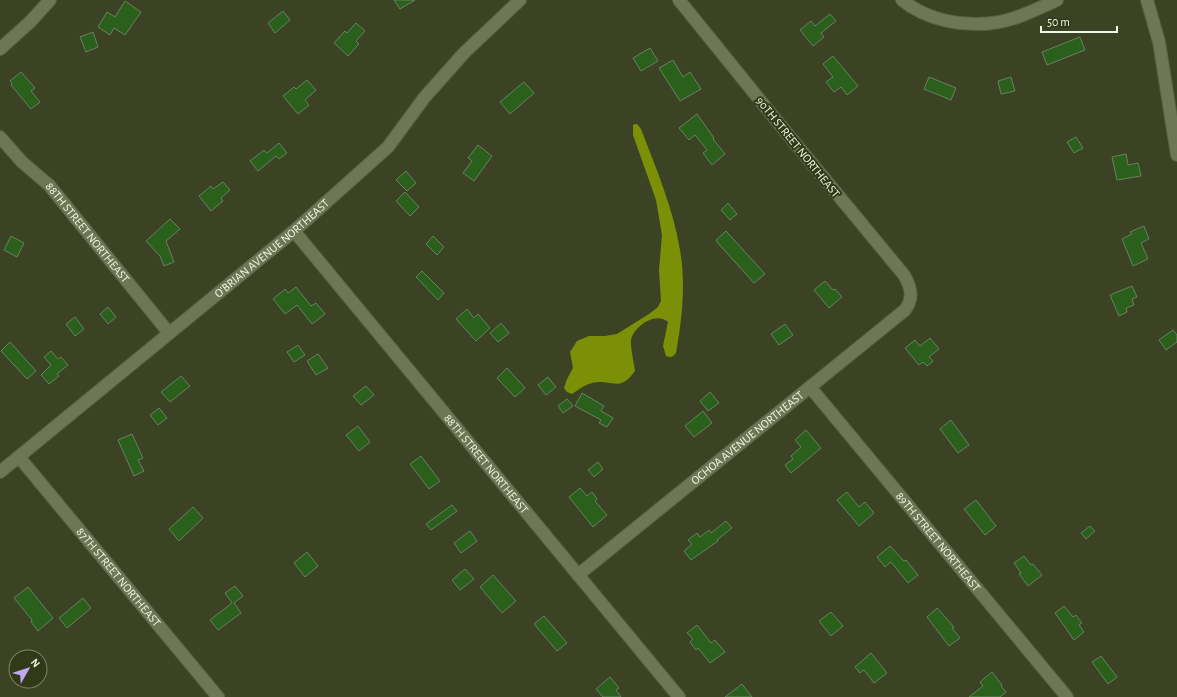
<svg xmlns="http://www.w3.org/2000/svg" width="1177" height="697" font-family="'Alegreya Sans',sans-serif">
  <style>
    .water { fill: #7b9007 }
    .building { fill: #2a601c; stroke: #698063 }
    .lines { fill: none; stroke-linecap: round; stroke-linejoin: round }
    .minor-casing { stroke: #595f43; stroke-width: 14 }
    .minor { stroke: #6e7655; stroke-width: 12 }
    .labels { text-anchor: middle; stroke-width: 4; stroke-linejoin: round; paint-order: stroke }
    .street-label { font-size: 12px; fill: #f2f7e5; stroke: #323919 }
  </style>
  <rect width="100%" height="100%" fill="#3c4324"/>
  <!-- water -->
  <path class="water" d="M635,124H637L641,129C656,168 673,208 680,250C686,284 682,320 676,353C673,357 671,358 666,356L663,346L668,322C656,311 634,326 631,340C630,345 634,364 635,371C618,394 613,378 592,383C584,385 578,390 572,394L567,392L564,388L567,379L573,368L570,352L577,341L589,336H605L617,334L649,314L658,307L661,301L659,270L662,235L656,200L633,135V125Z"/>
  <!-- building -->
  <path class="building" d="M394,0H415L400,9Z
    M125,1L141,12L125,35L114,28L110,35L98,27L107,12L115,17Z
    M283,11L290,20L275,33L268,23Z
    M830,14L836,21L821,33L824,37L813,46L800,30L811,21L815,26Z
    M356,23L365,31L356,41L359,44L348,56L334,43L345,31L347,33Z
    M93,32L98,47L86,52L80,37Z
    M1080,37L1085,50L1047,65L1042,52Z
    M650,48L658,61L641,71L633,58Z
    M833,56L858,86L847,95L841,87L834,92L826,82L833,77L823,64Z
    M673,60L683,77L690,72L701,89L680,101L659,68Z
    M21,72L35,88L31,91L40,102L31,109L11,85L12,83L10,81Z
    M929,77L956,88L951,100L924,89Z
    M1011,77L1015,91L1001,94L998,81Z
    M307,80L316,90L305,100L309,105L298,114L283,96L294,87L296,89Z
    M524,82L534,93L510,114L500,102Z
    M697,114L714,138L713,139L725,154L712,165L703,153L707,150L695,135L689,140L679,128Z
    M1076,137L1083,148L1074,153L1067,142Z
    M279,143L287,153L279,159L276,156L258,171L250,161L264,150L267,153Z
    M478,145L492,156L474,181L463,173L472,161L468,158Z
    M1126,154L1128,165L1138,163L1141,176L1117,180L1112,157Z
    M406,171L416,183L407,191L396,180Z
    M223,182L230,190L221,198L223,201L211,211L199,196L211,186L213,189Z
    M405,192L419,207L410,216L396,201Z
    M728,203L737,214L730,220L721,210Z
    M170,219L180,229L166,241L174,262L164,266L160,256L146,241Z
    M1144,226L1149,239L1141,243L1148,259L1133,266L1122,239L1132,234L1130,232Z
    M726,231L765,274L754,283L717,242L716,240Z
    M11,236L24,243L17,257L4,250Z
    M433,236L444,247L437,255L426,244Z
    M422,271L444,293L438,300L416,277Z
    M825,281L833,290L835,289L842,297L829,308L814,290Z
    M1132,286L1137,297L1132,299L1134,305L1126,308L1127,312L1119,316L1110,295Z
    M296,287L311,306L316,303L325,314L312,324L297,305L285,314L273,299L285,289L288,293Z
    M108,307L116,317L108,324L100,314Z
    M467,309L474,318L478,314L490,328L476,341L456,319Z
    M75,317L84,329L75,336L66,324Z
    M501,323L509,333L498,342L490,333Z
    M785,324L793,335L779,345L771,334Z
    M1173,330L1177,335V342L1166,350L1159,340Z
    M930,338L939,349L929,357L933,361L927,366L923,362L919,365L905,348L915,340L920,346Z
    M10,342L36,371L27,379L1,351Z
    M298,345L305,355L294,362L287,352Z
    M51,351L58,359L61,357L68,365L57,374L59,376L49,384L41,375L51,365L44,357Z
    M318,354L328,368L316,375L307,361Z
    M507,368L525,388L515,397L497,378Z
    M181,376L190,386L170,402L161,392Z
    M548,377L556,387L546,395L538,385Z
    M366,386L374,395L361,405L353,396Z
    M710,392L719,403L708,411L700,401Z
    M582,393L604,406L601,411L613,418L607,427L599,423L601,420L575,406Z
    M567,399L573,406L563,413L558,406Z
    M159,408L167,418L158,425L150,415Z
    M703,411L712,423L694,437L685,426Z
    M951,420L969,445L958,453L940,429Z
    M358,426L370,442L359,451L346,435Z
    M806,430L821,448L791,473L785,465L793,459L791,456L801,447L795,440Z
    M132,434L143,458L138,460L144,471L134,476L118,440Z
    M421,456L440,481L429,489L410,464Z
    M598,462L603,469L594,477L588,470Z
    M580,488L587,496L592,492L597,499L595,501L607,515L593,527L569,497Z
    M847,492L859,507L865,502L874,513L859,526L837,500Z
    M976,500L996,526L985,535L964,509Z
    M452,505L457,511L431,530L426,524Z
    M193,507L203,518L179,541L169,529Z
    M726,521L732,528L717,540L718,541L691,560L684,551L692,544L688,540L697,533L700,537L709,530L711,533Z
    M1090,526L1095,531L1086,539L1081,533Z
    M470,531L477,541L461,553L454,543Z
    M890,546L904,561L906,560L918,575L908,583L891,562L885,567L877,557Z
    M307,552L318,566L305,577L294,563Z
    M1024,556L1031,565L1033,564L1042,575L1028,586L1019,574L1021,573L1014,563Z
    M465,569L474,579L460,590L452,580Z
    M493,575L516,601L502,613L480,587Z
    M235,586L243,596L234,603L241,613L218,630L210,620L232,603L225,593Z
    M28,587L53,618L38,631L31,622L32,620L14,598Z
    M83,598L91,608L67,628L59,618Z
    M1064,606L1073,617L1076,615L1082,623L1079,625L1084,632L1074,640L1055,613Z
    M937,608L954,627L952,628L960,638L949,646L927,617Z
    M831,612L843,626L831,636L819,621Z
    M544,616L567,643L557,651L534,624Z
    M697,625L711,643L715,640L725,652L710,663L698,648L696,650L690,642L693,639L687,633Z
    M871,653L887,673L874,683L864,670L860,673L855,667Z
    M1101,656L1117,677L1108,684L1092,662Z
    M992,672L1002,685L1001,686L1006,692L1000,697H969L983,686L980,682Z
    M610,677L619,688L616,690L621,697H603L596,689Z
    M742,684L752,697H725Z"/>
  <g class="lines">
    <defs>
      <g id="minor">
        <path d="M902,0C928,21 966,28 999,22C1018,19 1039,8 1057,0"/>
        <path d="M1147,0L1159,42L1177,155"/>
        <path d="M0,49L31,21L50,0"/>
        <path id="s1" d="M0,137L22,162L49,185L169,333"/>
        <path id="s2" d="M294,231L679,697"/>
        <path id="s3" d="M810,387L1067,697"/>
        <path id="s4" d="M19,457L218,697"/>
        <path id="s5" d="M0,472L294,231L388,147L424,98L464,53L520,0"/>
        <path id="s6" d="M578,575L905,310C914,298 911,287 904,275L776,120L679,0"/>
      </g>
    </defs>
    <!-- minor casing -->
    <use href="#minor" class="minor-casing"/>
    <!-- minor -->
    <use href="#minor" class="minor"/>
  </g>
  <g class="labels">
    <!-- street labels -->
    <g class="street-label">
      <text transform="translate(798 147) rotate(51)" y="4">90TH STREET NORTHEAST</text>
      <text dy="4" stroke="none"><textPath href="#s1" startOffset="130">88TH STREET NORTHEAST</textPath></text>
      <text dy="4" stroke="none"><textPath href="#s5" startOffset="352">O'BRIAN AVENUE NORTHEAST</textPath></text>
      <text dy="4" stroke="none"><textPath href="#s6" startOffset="218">OCHOA AVENUE NORTHEAST</textPath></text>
      <text dy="4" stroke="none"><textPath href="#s2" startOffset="302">88TH STREET NORTHEAST</textPath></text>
      <text dy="4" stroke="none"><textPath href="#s3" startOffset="201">89TH STREET NORTHEAST</textPath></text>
      <text dy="4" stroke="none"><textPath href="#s4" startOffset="156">87TH STREET NORTHEAST</textPath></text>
    </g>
  </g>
  <!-- north arrow -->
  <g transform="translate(28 669) rotate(51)"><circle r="19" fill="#323919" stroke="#7f856b"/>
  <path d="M0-3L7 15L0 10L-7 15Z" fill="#c1a8f3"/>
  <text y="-6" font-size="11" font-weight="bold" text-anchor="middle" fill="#f2f7e5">N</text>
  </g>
  <!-- scale -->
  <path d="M1041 26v6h76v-6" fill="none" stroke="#f2f7e5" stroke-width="2"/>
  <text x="1047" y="26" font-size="12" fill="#f2f7e5" stroke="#323919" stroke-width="3" paint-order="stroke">50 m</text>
</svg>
